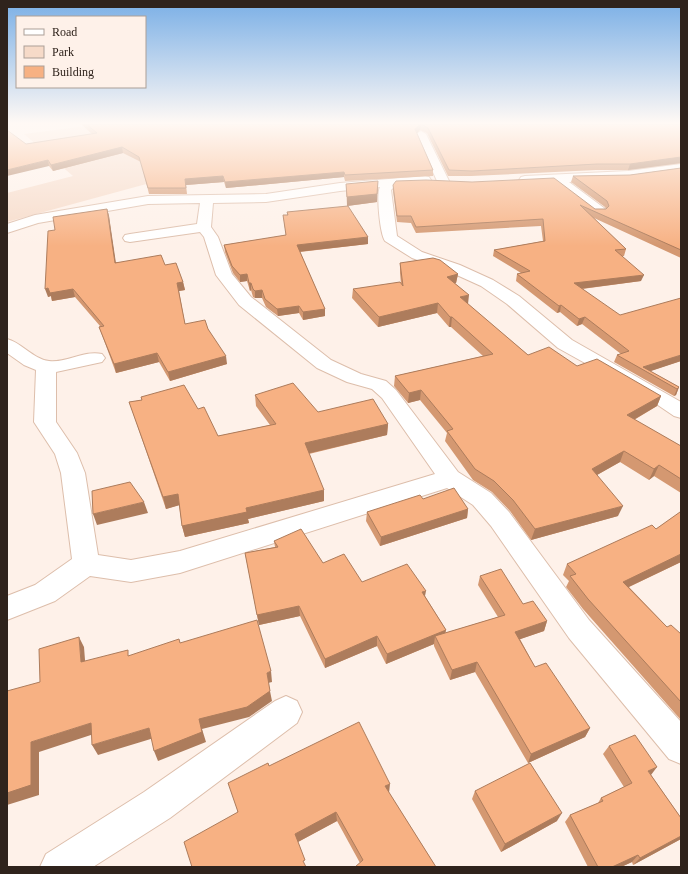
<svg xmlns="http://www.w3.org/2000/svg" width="688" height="874" font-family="Georgia,serif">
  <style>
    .green { fill: #f6dac8 }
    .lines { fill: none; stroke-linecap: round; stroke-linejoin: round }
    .minor-casing { stroke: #ddbeab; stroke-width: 2 }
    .minor { fill: #fff; fill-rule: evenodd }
    .wall { fill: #d49871 }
    .shaded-wall { fill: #ad7c5c }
    .building { fill: #f7b183; stroke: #ad7c5c }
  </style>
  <rect width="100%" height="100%" fill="#fef1e9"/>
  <!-- green -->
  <path class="green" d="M102,124H505L380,134L205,168L7,222V193L73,176L24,134Z"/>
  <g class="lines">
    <defs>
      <path id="minor" d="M421,131L426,134L449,181L447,184H439L437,181L416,134Z
        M681,164V172L628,179L569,182L604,208L606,211L604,214H594L564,190L553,182L525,184L521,183L519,180L521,177L525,176L628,171Z
        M425,176L429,177L431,180L429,183L395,186L391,190L397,236L422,252L460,265L493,280L519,296L572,340L681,402V418L674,416L646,397L558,348L507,304L481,286L448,271L412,258L385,241C380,234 376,194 380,187L340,191L266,202L213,203L211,227L218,237L232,274L251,297L331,360L361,374L386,381L396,390L458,472L491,493L509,512L589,620L681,722V764L669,759L569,638L491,526L473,505L447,488L180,573L131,582L90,576L55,601L7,620V596L35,585L72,559L61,473L55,454L34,422L36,370L24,365L7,353V339C22,343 33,359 49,361C67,363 84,350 102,354L105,358L102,362L56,372V422L77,453L85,473L98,555L131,560L180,551L435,474L382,398L372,389L347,382L317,368L239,305L216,275L204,237L200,232L130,242L125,241L123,238L125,235L130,234L197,224L200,203L148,204L38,223L7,233V224L35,215L148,196L266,194L340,183Z
        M286,696L297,701L302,712L297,723L170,818L93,867H40L46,854L144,792L275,701Z"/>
    </defs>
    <!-- minor casing -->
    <use href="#minor" class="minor-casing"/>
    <!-- minor -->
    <use href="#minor" class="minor"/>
  </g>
  <!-- wall -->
  <path class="wall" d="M81,124H681V163L628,170H596L471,176H448L427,133L420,130L417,133L433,170V176L345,181L344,177L226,188L224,182L186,185L187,194H149L141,162L123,153L53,171L49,166L26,144L92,134Z
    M681,168V258L594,218L626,249L624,256H622L641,281L582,289L681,361L650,371L679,387L676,395L674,396L614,362L617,355L621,354L582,324L577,326L560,312L557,313L516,281L517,274L521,273L493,256L494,250L543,241L541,226L416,233L411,223L397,222L393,191V185L472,182L595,209H606L605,207L571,182L573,176L630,175Z
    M346,184L377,202L347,206Z
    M107,209L109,216L115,262L165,265L183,282L185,290L179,291L185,324L208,329L227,364L170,381L159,362L116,373L102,335L99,327L100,326L75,297L52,301L51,296L48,297L55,230Z
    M287,212L368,237V244L300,252L325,309V316L303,320L299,313L278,316L266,307L262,298H255L253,297L251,290L250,291L247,281L240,282L233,273L225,252L224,245L286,235L283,215H287Z
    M400,263L458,274L456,283H455L468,304L528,355L577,366L661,396L657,406L634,420L681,446V493L654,476L649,480L620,462L597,475L618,516L531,540L510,511L492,492L473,480L445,441L447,433L420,400L408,403L394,386L395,376L483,356L451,327H449L437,313L378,327L352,298L353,289L401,284L400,273Z
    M255,395L318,412L388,424L387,435L309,454L324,501L248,519L249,523L185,537L182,526L179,505L166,509L133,413L129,402L142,400L141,397L198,409L218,436L270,425L256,406Z
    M423,499L468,509L467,518L380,546L366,521L367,512Z
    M681,512V562L629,587L667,627L681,634V720L583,609L566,587L569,581L563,575L567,564L656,529Z
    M274,541L323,563L362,582L425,596L446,630L445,633L498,617L478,585L480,576L523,604L547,621L544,631L520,639L535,667L590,728L585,737L528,763L475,672L450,680L434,646V644L386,664L377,646L325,668L300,616L259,625L245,553L275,547Z
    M609,746L651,775L681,818V839L633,865L632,862L621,867H588L565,822L570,815L598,803L601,798L624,787L603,754Z
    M269,766L389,793L436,867L360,863L337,821L298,842L237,812Z
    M475,791L557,821L501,852L472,799Z"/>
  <!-- shaded-wall -->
  <path class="shaded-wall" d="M421,124L420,130L415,135V129Z
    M122,147L123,153L53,171L51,165Z
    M681,157V163L628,170L630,164Z
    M48,160L49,166L7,176V170Z
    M344,172V177L226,188L225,182Z
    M223,176L224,182L186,185L185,179Z
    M378,181L377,202L347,206V197Z
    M107,209L109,216L117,270L115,263Z
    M368,237V244L297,252V245Z
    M247,274V281L240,282V275Z
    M458,274L456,283L446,286L447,277Z
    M644,275L641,281L572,290L574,283Z
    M183,282L185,290L179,291L177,283Z
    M249,283H251V290L250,291Z
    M48,288L73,289L75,297L52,301L51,296L48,297L45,289Z
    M262,290V298H255V291Z
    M469,295L468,304L460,297Z
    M438,303L437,313L378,327L379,317Z
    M561,305L560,312L557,313L559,306Z
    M299,306V313L278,316L277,309Z
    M325,309V316L303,320V312Z
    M450,317H452L451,327H449Z
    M585,317L582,324L577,326L579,319Z
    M157,353L159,362L116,373L114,364Z
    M681,355V361L648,372L643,367Z
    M226,356L227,364L170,381L168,372Z
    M679,387L676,395L674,396L677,389Z
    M421,390L420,400L408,403L409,393Z
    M661,396L657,406L623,426L627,415Z
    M388,424L387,435L306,454L305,443Z
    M624,451L620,462L588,480L592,469Z
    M659,465L654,476L649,480L654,469Z
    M324,490V501L248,519L249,523L185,537L182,526L246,508Z
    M178,494L180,505L166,509L163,497Z
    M144,502L148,513L97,525L93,514Z
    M623,506L618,516L531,540L535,529Z
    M468,509L467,518L380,546L381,537Z
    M681,554V562L618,592L623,582Z
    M426,591L424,601L422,592Z
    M299,606L300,616L259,625L257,615Z
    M547,621L544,631L512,642L515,632Z
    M446,630L444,639L435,636L434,644L386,664L387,654Z
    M377,636V646L325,668V659Z
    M79,637L84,647L86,673L81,662Z
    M477,662L475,672L450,680L452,670Z
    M271,671L272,682L268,683L267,673Z
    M270,691L272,701L249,717L202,729L206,742L158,761L154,751L199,719Z
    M91,723L97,733L39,752V795L7,805V793L31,742Z
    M149,728L154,738L98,755L92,745Z
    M590,728L585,737L528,763L531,754Z
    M657,767L651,775L648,771Z
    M390,784L389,793L385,786Z
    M336,812L337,821L296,843L295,834Z
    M562,813L557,821L501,852L505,844Z
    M681,836V839L633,865L640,858Z
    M638,855L632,862L621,867H612Z"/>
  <!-- building -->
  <path class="building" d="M86,124H681V157L630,164H597L472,171L449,170L428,128L421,124L415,129L433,170L345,175L344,172L225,182L223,176L185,179L186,188H148L139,157L122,147L51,165L48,160L7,170V130L26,144L97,133Z
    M681,168V250L580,205L626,249L615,250L644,275L574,283L620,315L681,298V355L643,367L679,387L677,389L617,355L629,351L585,317L579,319L561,305L559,306L517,274L530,271L494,250L545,241L543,219L416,227L411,216H397L393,185L396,181L426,180L472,182L554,178L595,209H606L609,206L607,201L573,176L630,175Z
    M378,181L377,194L347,197L346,184Z
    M348,206L368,237L297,245L325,309L303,312L299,306L277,309L265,299L262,290L255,291L253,289L251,283H249L247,274L240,275L232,266L224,245L286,235L283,215H288L287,212Z
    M107,209L115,263L161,255L165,265L176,263L183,282L177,283L185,324L205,320L208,329L226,356L168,372L157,353L114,364L99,327L104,326L73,289L50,293L48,288L45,289L48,231L55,230L53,217Z
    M433,258L440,260L458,274L447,277L469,295L460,297L528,355L549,347L577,366L597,359L661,396L627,415L681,446V479L659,465L654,469L624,451L592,469L623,506L535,529L513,500L494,481L475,469L447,431L453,429L421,390L409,393L395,376L493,354L452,317H450L438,303L379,317L353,289L400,282L403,286L400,263Z
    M293,383L318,412L373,399L388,424L305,443L324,490L246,508L247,512L182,526L178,494L163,497L129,402L142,400L141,397L184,385L198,409L204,407L218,436L276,424L255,395Z
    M130,482L144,502L93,514L92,491Z
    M454,488L468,509L381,537L367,512L420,495L423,499Z
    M680,512H681V554L623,582L667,627L671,625L681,634V702L588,599L570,576L576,574L567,564L652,525L656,529Z
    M301,529L323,563L344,554L362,582L407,564L426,591L422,592L446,630L387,654L377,636L325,659L299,606L257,615L245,553L278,547L274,541Z
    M501,569L523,604L533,601L547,621L515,632L535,667L546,663L590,728L531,754L477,662L452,670L435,636L505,615L480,576Z
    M257,620L271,671L267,673L270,691L247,707L199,719L202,732L154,751L149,728L92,745L91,723L31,742V785L7,793V691L40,682L39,649L79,637L81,662L128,650V656L179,639L180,643Z
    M359,722L390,784L385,786L436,867H355L363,860L336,812L295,834L305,860L303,861L306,867H192L184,842L238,812L228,783L268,763L269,766Z
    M635,735L657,767L648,771L681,818V836L640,858L638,855L612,867H598L570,815L603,801L601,798L632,783L609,746Z
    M530,763L562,813L505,844L475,791Z"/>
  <!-- sky -->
  <linearGradient id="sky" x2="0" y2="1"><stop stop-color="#7aafe6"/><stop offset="0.5" stop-color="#fff9f5"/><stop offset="1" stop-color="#fff9f5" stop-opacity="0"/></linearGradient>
  <rect width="688" height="246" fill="url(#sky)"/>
  <!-- border -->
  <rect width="688" height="874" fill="none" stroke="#2f231c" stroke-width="16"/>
  <!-- legend -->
  <rect x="16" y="16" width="130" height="72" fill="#fef1e9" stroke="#ab9f97"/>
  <rect x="24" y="29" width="20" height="6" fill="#ffffff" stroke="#ab9f97"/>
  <text x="52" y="36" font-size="12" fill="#2f231c">Road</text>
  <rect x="24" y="46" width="20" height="12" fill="#f6dac8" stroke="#ab9f97"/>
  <text x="52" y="56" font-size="12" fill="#2f231c">Park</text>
  <rect x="24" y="66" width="20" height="12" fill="#f7b183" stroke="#ab9f97"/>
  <text x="52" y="76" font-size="12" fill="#2f231c">Building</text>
</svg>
